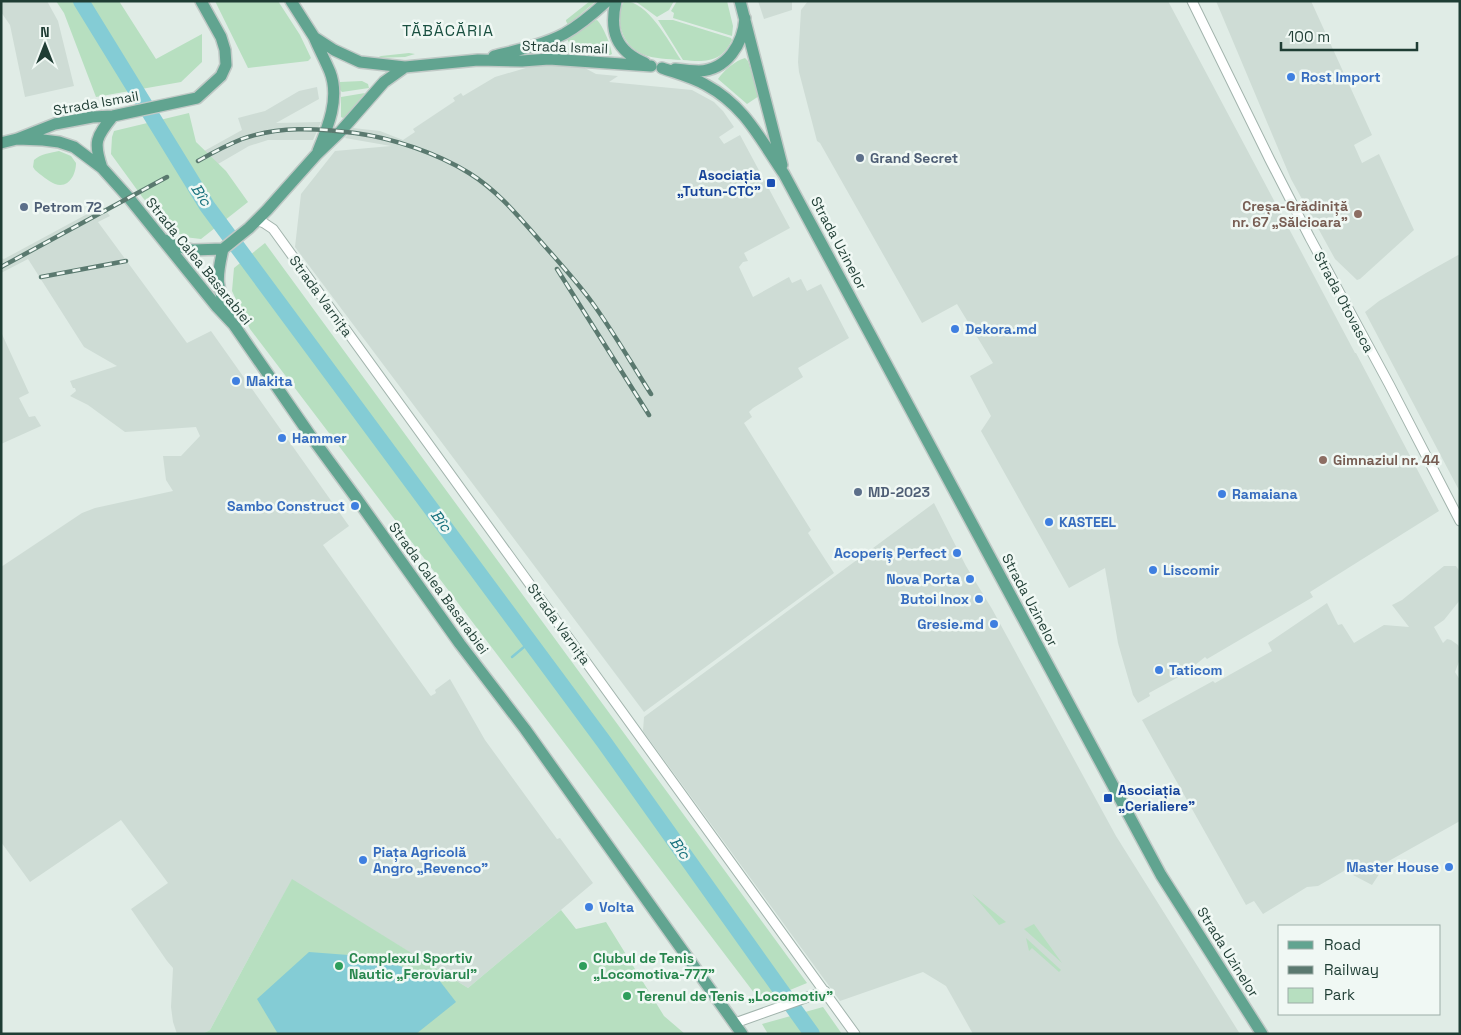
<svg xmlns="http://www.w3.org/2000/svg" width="1461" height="1035" font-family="'Space Grotesk',sans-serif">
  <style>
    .built { fill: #cedcd5 }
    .green { fill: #b7dfc0 }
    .water { fill: #84ccd5 }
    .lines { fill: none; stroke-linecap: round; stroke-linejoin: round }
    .stream { stroke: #84ccd5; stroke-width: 2.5 }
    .river { stroke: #84ccd5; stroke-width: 16 }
    .tertiary-casing { stroke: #a2b4ad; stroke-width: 11 }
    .primary-casing { stroke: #c0c9c6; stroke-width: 14 }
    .tertiary { stroke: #fff; stroke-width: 9 }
    .primary { stroke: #61a490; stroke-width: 11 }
    .rail-casing { stroke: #5a796f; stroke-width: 4.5 }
    .rail { stroke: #f0f8f4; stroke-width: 2.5; stroke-dasharray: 8; stroke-linecap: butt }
    .shop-dot { fill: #3f7fe0; stroke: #f0f8f4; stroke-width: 2 }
    .service-dot { fill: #5c6f8a; stroke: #f0f8f4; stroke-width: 2 }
    .transit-dot { fill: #1a4fb4; stroke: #f0f8f4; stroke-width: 2 }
    .education-dot { fill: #8d6e63; stroke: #f0f8f4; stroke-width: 2 }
    .leisure-dot { fill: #2e9e5b; stroke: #f0f8f4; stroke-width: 2 }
    .labels { text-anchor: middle; stroke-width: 5; stroke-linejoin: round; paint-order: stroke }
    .street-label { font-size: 14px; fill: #1f3d34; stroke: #f0f8f4 }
    .shop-label { font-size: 14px; font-weight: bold; fill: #366cbe; stroke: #f0f8f4; text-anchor: start }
    .service-label { font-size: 14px; font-weight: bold; fill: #4e5e75; stroke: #f0f8f4; text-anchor: start }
    .transit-label { font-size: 14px; font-weight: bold; fill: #164399; stroke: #f0f8f4; text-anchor: end }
    .education-label { font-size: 14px; font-weight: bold; fill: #785e54; stroke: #f0f8f4; text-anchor: end }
    .leisure-label { font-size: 14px; font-weight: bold; fill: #27864d; stroke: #f0f8f4; text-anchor: start }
    .water-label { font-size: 15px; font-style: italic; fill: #16707c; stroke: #f0f8f4 }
    .quarter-label { font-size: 16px; letter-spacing: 1px; fill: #1a5041; stroke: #f0f8f4 }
  </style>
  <rect width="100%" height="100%" fill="#e0ece6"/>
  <!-- built -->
  <path class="built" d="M1,1H47L58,21L74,86L25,97L10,25L1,12Z
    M758,1H792V10L764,19Z
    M808,1H1168L1355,353H1356L1439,511L1310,592L1313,597L1207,659L1205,657L1184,674L1149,693L1150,696L1138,703L1133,695L1118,643L1105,568L1069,588L981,431L991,416L970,376L993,363L957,304L922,323L820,143L817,141L799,72L798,62L801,10Z
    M1216,1H1311L1372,135L1354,145L1362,163L1379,154L1414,230L1360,279L1357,280L1335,259L1291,179Z
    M536,65L583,67L596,74L618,76L609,82L692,90L714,102L723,111L734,127L719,137L724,144L740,135L790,228L744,253L748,261L743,262L739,267L753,297L789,277L792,283L801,279L807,291L821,284L849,338L798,368L803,377L753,408L749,412L752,417L744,423L811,530L808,533L834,573L644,712L295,247L301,194L335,151L391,146L345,138L353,128L380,131L403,140L415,132L413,129L455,101L453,98L461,93L463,96L495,77Z
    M317,87L319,99L276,123L321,122L313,140H268L249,146L206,171L197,155L242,130L238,118L265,111L299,91Z
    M102,206L110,216L98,222L187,343L211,331L349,526L323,545L430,695L431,696L436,693L435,690L450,679L485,740L557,839L560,838L593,883L468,988L292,880L266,926L210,1030L202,1034H177L173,1022L171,1007L173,968L167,961L131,909L168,883L121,820L30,882L1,842V567L82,513L95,508L173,491L166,480L163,456H181L200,436L196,427L125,432L88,405L70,396L76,391L75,388H73L70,381L117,366L84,347L28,259L1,273V258L4,259Z
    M1460,254V492L1365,312L1379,301L1426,273Z
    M1,332L29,393L19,398L29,417L35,416L41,426L1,444Z
    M934,503L966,566L992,609L1116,836L1240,1034H973L946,986L923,972L840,1001L643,731L644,717Z
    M1444,566H1456L1460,572V600L1444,620L1434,627L1443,643L1447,639L1451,640L1458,645L1460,649V659L1455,672L1460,680V821L1387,862L1372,885L1353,875L1349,868L1318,886L1307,887L1263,914L1254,901L1246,905L1142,720L1213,681L1215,683L1272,651L1268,643L1327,603L1338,625L1342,624L1354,643L1384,625L1409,627L1392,605L1402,600Z"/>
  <!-- green -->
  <path class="green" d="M56,1H119L156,59L202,34V62L181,82L96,97L64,13Z
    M215,1H278L300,35L311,58L308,61L248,68Z
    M590,1H596L568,25L566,21V20Z
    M624,1C648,1 669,42 681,60C668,59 654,59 642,54C622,45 614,20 624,1Z
    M635,1H674L669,10L657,17Z
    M677,1H727L733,26L732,36L673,18L674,13L671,11Z
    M597,20C603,26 611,45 612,54L610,55L580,53L572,48L567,39L593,21Z
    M658,20H673L731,38L732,40C721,63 705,62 683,60Z
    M563,41L571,53L525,55L547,49Z
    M409,53L415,54L405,57L376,58L381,56Z
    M745,58L748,61L759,96L747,104L718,79C723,71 736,60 745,58Z
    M362,81L368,84L369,88L342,92L340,90L339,84L340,82Z
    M365,93L346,116L343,118L341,117V97Z
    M189,113L196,142L226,171L248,202L201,239L184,237L167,225L143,198L111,154L112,137L114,131Z
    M59,151L71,156L76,163C76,174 69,189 55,184C48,181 41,175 35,170L33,167L34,160C41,154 49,153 59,151Z
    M265,243L807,983L761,1002L250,329L232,291L234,268Z
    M292,879L468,988L561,910L576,929L606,922L664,1016L685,1034H202L210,1030L266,926Z
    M972,894L1006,922L999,925Z
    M1034,924L1062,963L1024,929Z
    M1026,938L1061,970L1059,972L1032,948L1029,951Z
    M823,1007L842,1034H768L762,1024Z"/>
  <!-- water -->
  <path class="water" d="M309,952L375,957L439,980L456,1002L416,1034H278L257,999Z"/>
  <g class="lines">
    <!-- stream -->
    <path class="stream" d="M512,657L530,642"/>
    <!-- river -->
    <path class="river" d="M81,1L207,206L604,742L812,1034"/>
    <defs>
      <path id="tertiary" d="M1192,1L1270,160L1310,238L1389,384L1460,521
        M257,220L264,223L273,229L855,1034
        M735,1023L825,991"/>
      <path id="primary" d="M291,1L314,37L334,50L360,62L405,67L478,60L522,61L549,59L651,66
        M616,1C609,31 616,51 645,63
        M740,1L782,165
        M314,37C319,49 325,60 330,72C340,98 328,127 318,151
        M494,56C518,50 543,45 564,34C580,25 594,13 607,1
        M662,68C676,73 692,77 706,85C745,106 760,139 784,174L1161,875L1262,1034
        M675,69C683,70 691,71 699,71C727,70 743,44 745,18
        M17,139L43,140L59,142L74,147L102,168L129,198L217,307L234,325L310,435L357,499L460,644L525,729L742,1034
        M1,143L17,139L55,124L92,117L113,116L197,98L221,76L226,65L225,50L221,37L201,1
        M102,168C93,142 96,137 113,116
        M165,240L175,246L193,250L223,249L249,228L267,210L316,155L341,131L384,82L405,67
        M223,249C216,279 216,286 229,314"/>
    </defs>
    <!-- tertiary casing -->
    <use href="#tertiary" class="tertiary-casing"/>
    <!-- primary casing -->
    <use href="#primary" class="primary-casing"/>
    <!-- tertiary -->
    <use href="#tertiary" class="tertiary"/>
    <!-- primary -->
    <use href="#primary" class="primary"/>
    <defs>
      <path id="rail" d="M198,161C212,153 227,145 242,139C278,126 318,128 355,133C392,138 437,153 469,173C495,189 515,212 535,235C554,257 574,278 591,301C613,331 631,363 651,394
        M1,267L167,177
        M557,269L649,415
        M41,277L126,261"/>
    </defs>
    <!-- rail casing -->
    <use href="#rail" class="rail-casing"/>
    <!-- rail -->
    <use href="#rail" class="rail"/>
  </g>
  <!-- markers -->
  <g class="shop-dot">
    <circle cx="1291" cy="77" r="5"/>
    <circle cx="955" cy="329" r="5"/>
    <circle cx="236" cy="381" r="5"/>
    <circle cx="282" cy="438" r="5"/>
    <circle cx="1222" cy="494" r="5"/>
    <circle cx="355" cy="506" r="5"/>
    <circle cx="1049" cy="522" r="5"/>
    <circle cx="957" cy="553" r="5"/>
    <circle cx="1153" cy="570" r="5"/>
    <circle cx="970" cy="579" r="5"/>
    <circle cx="979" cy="599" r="5"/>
    <circle cx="994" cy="624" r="5"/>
    <circle cx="1159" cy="670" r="5"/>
    <circle cx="363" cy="860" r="5"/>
    <circle cx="1449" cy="867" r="5"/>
    <circle cx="589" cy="907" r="5"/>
  </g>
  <g class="service-dot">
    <circle cx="860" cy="158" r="5"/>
    <circle cx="24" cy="207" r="5"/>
    <circle cx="858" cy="492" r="5"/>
  </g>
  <g class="transit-dot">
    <rect x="766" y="178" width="10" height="10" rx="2.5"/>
    <rect x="1103" y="793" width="10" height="10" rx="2.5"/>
  </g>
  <g class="education-dot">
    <circle cx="1358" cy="214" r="5"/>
    <circle cx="1323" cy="460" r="5"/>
  </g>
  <g class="leisure-dot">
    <circle cx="339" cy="966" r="5"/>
    <circle cx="583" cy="966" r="5"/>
    <circle cx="627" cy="996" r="5"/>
  </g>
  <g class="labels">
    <!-- street labels -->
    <g class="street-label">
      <text transform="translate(565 47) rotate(2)" y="5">Strada Ismail</text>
      <text transform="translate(96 103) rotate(-10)" y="5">Strada Ismail</text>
      <text transform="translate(839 243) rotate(62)" y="5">Strada Uzinelor</text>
      <text transform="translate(199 261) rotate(51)" y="5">Strada Calea Basarabiei</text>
      <text transform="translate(321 296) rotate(54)" y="5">Strada Varnița</text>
      <text transform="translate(1344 302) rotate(62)" y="5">Strada Otovasca</text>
      <text transform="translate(439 588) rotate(54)" y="5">Strada Calea Basarabiei</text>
      <text transform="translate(1030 600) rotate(62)" y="5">Strada Uzinelor</text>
      <text transform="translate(559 624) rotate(54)" y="5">Strada Varnița</text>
      <text transform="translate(1228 952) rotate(58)" y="5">Strada Uzinelor</text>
    </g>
    <!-- shop labels -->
    <g class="shop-label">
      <text x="1301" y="82">Rost Import</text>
      <text x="965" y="334">Dekora.md</text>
      <text x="246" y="386">Makita</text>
      <text x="292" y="443">Hammer</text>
      <text x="1232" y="499">Ramaiana</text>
      <text x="345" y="511" text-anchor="end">Sambo Construct</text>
      <text x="1059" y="527">KASTEEL</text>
      <text x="947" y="558" text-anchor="end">Acoperiș Perfect</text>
      <text x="1163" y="575">Liscomir</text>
      <text x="960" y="584" text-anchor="end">Nova Porta</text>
      <text x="969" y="604" text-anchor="end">Butoi Inox</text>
      <text x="984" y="629" text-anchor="end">Gresie.md</text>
      <text x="1169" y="675">Taticom</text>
      <text x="373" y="857">Piața Agricolă<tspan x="373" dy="16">Angro „Revenco”</tspan></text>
      <text x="1439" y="872" text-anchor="end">Master House</text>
      <text x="599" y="912">Volta</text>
    </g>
    <!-- service labels -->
    <g class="service-label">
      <text x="870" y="163">Grand Secret</text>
      <text x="34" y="212">Petrom 72</text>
      <text x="868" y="497">MD-2023</text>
    </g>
    <!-- transit labels -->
    <g class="transit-label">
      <text x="761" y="180">Asociația<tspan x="761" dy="16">„Tutun-CTC”</tspan></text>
      <text x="1118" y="795" text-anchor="start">Asociația<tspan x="1118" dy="16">„Cerialiere”</tspan></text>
    </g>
    <!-- education labels -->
    <g class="education-label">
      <text x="1348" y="211">Creșa-Grădiniță<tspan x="1348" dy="16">nr. 67 „Sălcioara”</tspan></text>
      <text x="1333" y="465" text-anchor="start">Gimnaziul nr. 44</text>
    </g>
    <!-- leisure labels -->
    <g class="leisure-label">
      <text x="349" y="963">Complexul Sportiv<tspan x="349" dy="16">Nautic „Feroviarul”</tspan></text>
      <text x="593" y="963">Clubul de Tenis<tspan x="593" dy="16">„Locomotiva-777”</tspan></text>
      <text x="637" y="1001">Terenul de Tenis „Locomotiv”</text>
    </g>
    <!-- water labels -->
    <g class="water-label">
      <text transform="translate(201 195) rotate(57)" y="5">Bîc</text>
      <text transform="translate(441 521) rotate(53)" y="5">Bîc</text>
      <text transform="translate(680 848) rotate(55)" y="5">Bîc</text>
    </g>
    <!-- quarter labels -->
    <g class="quarter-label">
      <text x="448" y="36">TĂBĂCĂRIA</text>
    </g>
  </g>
  <!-- border -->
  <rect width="1461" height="1035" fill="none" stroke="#1f3d34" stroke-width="5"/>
  <!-- legend -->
  <rect x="1278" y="925" width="162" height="90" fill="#f0f8f4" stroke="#9cada7"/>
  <rect x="1288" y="941" width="25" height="8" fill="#61a490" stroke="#9cada7"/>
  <text x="1324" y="950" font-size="15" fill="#1f3d34">Road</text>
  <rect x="1288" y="966" width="25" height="8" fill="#5a796f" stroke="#9cada7"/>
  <text x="1324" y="975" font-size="15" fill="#1f3d34">Railway</text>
  <rect x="1288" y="988" width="25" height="15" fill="#b7dfc0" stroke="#9cada7"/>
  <text x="1324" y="1000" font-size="15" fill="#1f3d34">Park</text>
  <!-- north arrow -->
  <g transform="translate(45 45)" stroke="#f0f8f4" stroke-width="4" paint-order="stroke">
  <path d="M0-4L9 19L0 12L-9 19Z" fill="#1f3d34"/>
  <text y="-8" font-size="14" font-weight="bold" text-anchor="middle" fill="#1f3d34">N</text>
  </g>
  <!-- scale -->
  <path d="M1281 42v8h136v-8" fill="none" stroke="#1f3d34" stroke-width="2.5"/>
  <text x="1288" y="42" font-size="15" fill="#1f3d34" stroke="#f0f8f4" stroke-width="4" paint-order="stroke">100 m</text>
</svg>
